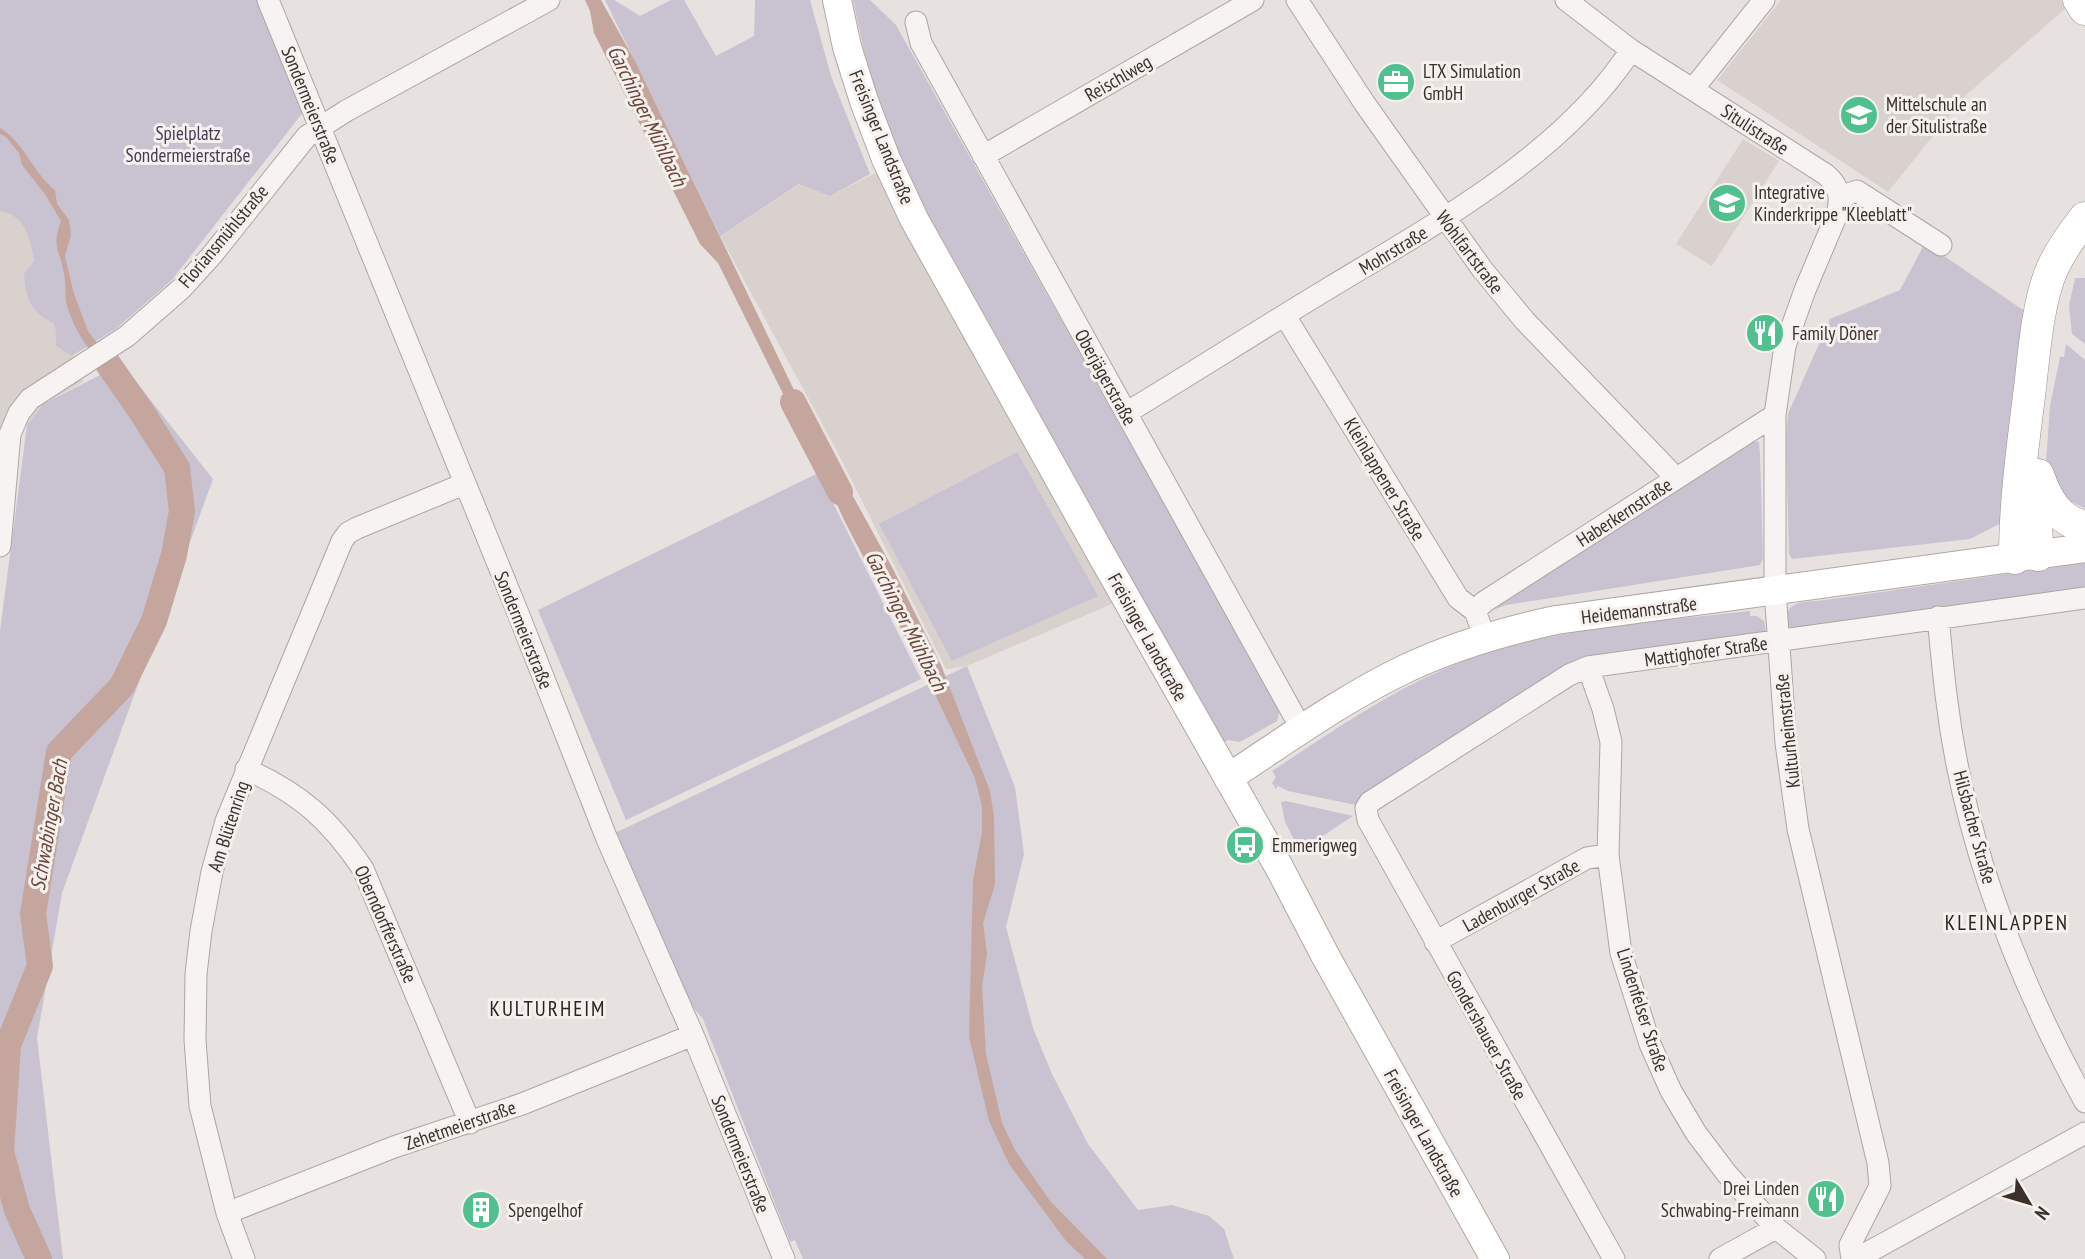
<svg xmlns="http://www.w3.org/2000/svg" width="2085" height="1259" font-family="'PT Sans Narrow',sans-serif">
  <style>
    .built { fill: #d9d1ce }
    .green { fill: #c8c2d1 }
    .water { fill: #c4a69e }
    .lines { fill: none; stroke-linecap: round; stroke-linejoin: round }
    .river { stroke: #c4a69e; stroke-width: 26 }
    .minor-casing { stroke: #ada5a2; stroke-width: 23 }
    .major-casing { stroke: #b2a6a0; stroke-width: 30 }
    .highway-casing { stroke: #9d8f89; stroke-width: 33 }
    .minor { stroke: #f6f3f2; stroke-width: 21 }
    .major { stroke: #fff; stroke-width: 28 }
    .highway { stroke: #fff; stroke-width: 32 }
    .labels { text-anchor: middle; stroke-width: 6; stroke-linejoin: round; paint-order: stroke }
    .poi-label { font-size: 19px; fill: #3d302a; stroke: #f5f1ef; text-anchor: start }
    .street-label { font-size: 19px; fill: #3d302a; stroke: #f5f1ef }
    .park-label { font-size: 19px; fill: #483958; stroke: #f5f1ef }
    .water-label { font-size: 21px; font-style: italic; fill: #6d4538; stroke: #f5f1ef }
    .neighbourhood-label { font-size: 21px; letter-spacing: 2px; fill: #2e231c; stroke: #f5f1ef }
  </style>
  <rect width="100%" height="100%" fill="#e7e2e0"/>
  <!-- built -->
  <path class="built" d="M1781,0H2061L2066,8L1965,96L1888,192L1717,80Z
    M1743,139L1779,161L1712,266L1676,244Z
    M901,160L974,297L1138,591L1105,607L967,666L946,669L837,451L720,236L800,184L830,196Z
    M0,179L13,192L83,382L43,404L27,425L0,431Z"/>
  <!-- green -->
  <path class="green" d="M0,0H259L304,111L171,281L117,328L72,356L56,346C57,313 52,328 36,311C27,302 25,286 24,274L34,261C31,240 25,214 0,211Z
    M605,0H614L640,16L671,0H684L716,56L754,36L755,0H810L831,76L870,174L830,196L799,184L720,236Z
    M853,0H870L896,25L1280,711L1277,721L1240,742L1228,740L1223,743L919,197L901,160L867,65Z
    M1925,243L2029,314L2001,523L1970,539L1792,559L1789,554L1786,440L1788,414L1830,319L1900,290Z
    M2075,278H2085V344L2072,334L2069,306Z
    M2066,344L2085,360V508L2071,502L2065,503L2046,463L2050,406L2060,357H2064Z
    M122,364L213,479L62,893L37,1038L63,1259H0V631L27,425L43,404Z
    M1748,441L1759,442L1760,455L1763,558L1760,565L1506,605L1493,610Z
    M1017,452L1098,596L952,661L879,524Z
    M818,473L921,679L626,820L538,610Z
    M2085,563V589L1794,629L1788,626C1781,599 1805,603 1825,600Z
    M1750,611V616H1757L1764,621L1766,632L1602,656L1367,793L1356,805L1288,791L1278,786L1276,789L1272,783L1276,777L1272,771C1334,730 1396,687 1466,660C1556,627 1655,622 1750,611Z
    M967,666L1015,787L1024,854L1006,927L1033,1028L1052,1074L1088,1144L1138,1210L1172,1205L1209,1216L1224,1229L1234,1259H803L795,1240L790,1242L703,1019L680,992L613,834Z
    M1286,801L1353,816L1300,851L1285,822L1281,802Z"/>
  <!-- water -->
  <path class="water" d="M585,0H601L635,61L795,392L817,428L804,436L718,263L700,244L594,33L590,11Z
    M0,128C24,142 33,173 55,190L57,204L69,220L71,235L65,256L74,294L88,331L130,387L124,393C102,366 73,335 66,301C65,292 66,282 64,274C60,249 51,248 61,221L45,194L22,165L19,153L6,137L0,134Z
    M832,458L893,569L941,665L990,791L994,817L995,884L983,923L987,954L982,986L986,1054L1002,1123L1015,1150L1050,1201L1107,1259H1085L1066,1241L1009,1164L989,1121L969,1037L973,880L982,832V806L975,778L933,690L845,522L819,465Z"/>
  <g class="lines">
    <!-- river -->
    <path class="river" d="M793,402L840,492
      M39,1259L17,1210L1,1152L8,1045L40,966L33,914L59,752L122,686L154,621L174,555L182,511L177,468L141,411L106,361"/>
    <defs>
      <path id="minor" d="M268,0L518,613L607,839L693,1035L784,1259
        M1297,0L1365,104L1482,269L1525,321L1676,478
        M1566,0L1631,50L1825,174C1839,185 1842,197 1837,214L1805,290L1785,346L1775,415V591L1786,743L1798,829L1878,1163L1880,1186L1850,1245L1852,1259
        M916,22L921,43L1302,730
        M1693,89L1764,0
        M983,156L1253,0
        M1840,197L1857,191L1941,245
        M1285,316L1458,598L1475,611L1485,638
        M1126,413C1194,372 1261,329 1329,288C1433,225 1563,155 1631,50
        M0,546L10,434L19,413L30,399L127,336L182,288L212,255L307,136L346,111L549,0
        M1475,611L1484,602L1775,415
        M1938,617C1941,645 1943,674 1947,702C1964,841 2018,979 2085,1102
        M1588,667L1603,709L1611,742L1608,855L1621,953L1650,1044L1671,1091L1696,1133L1727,1174L1776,1228L1815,1259
        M246,769C301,794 330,820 363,869L470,1123
        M1435,942L1587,858L1608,855
        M227,1213L394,1147L522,1104L693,1035
        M244,1259L227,1213L200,1106L195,1040L196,974L201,931L212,872L226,821L342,541L348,533L357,528L464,484
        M1614,1259L1368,820L1366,808L1370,802L1569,675L1588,667L2085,598
        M1720,1259L1776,1228
        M1856,1259L2085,1133"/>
      <path id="major" d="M837,0L847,47L864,101L886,159L914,219L1101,554L1279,867L1326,957L1495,1259
        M1228,778C1286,740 1344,698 1407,668C1454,646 1505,631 1556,620L2085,548"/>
      <path id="highway" d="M2079,0L2085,9
        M2038,475C2047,501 2058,520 2085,527
        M2034,500L2038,555
        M2015,558C2015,501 2023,444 2030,388C2034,353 2038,299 2053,267C2061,250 2073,233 2085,218"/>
    </defs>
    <!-- minor casing -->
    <use href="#minor" class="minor-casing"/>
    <!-- major casing -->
    <use href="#major" class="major-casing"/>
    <!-- highway casing -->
    <use href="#highway" class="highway-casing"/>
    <!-- minor -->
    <use href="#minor" class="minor"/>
    <!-- major -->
    <use href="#major" class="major"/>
    <!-- highway -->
    <use href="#highway" class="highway"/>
  </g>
  <!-- icons -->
  <defs>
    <symbol id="office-disc" viewBox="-11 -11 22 22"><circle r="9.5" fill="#50c18e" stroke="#f5f1ef"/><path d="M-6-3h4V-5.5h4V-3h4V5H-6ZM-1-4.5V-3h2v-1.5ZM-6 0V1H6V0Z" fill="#fff"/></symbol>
    <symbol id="school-disc" viewBox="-11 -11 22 22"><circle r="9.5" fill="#50c18e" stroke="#f5f1ef"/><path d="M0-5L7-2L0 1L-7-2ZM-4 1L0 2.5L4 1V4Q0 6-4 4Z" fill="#fff"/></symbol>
    <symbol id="restaurant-disc" viewBox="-11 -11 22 22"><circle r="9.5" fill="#50c18e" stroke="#f5f1ef"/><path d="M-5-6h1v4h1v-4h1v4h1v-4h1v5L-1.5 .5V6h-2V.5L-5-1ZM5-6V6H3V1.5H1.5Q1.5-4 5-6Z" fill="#fff"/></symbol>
    <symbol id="bus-disc" viewBox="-11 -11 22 22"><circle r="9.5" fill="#50c18e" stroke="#f5f1ef"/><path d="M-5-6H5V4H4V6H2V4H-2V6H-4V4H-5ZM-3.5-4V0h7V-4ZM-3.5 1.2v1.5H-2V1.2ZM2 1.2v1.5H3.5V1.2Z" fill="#fff"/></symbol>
    <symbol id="building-disc" viewBox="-11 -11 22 22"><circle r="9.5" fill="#50c18e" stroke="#f5f1ef"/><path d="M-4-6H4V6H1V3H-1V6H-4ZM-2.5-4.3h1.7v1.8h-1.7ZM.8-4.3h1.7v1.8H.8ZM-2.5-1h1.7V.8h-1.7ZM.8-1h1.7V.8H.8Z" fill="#fff"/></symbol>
  </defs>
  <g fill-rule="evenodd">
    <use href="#office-disc" x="1374" y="60" width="44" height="44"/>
    <use href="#school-disc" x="1837" y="93" width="44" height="44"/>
    <use href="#school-disc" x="1705" y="181" width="44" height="44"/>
    <use href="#restaurant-disc" x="1743" y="311" width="44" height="44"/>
    <use href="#bus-disc" x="1223" y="823" width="44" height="44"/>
    <use href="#restaurant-disc" x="1804" y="1177" width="44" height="44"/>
    <use href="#building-disc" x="459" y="1188" width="44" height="44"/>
  </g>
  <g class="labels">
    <!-- poi labels -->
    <g class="poi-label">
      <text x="1423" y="78">LTX Simulation<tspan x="1423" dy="22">GmbH</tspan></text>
      <text x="1886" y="111">Mittelschule an<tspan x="1886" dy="22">der Situlistraße</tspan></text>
      <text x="1754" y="199">Integrative<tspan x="1754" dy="22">Kinderkrippe "Kleeblatt"</tspan></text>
      <text x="1792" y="340">Family Döner</text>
      <text x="1272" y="852">Emmerigweg</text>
      <text x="1799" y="1195" text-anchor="end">Drei Linden<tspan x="1799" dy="22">Schwabing-Freimann</tspan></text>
      <text x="508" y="1217">Spengelhof</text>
    </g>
    <!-- street labels -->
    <g class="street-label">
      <text transform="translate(1118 78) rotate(-30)" y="7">Reischlweg</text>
      <text transform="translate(311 105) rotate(68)" y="7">Sondermeierstraße</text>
      <text transform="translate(1755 129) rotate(33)" y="7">Situlistraße</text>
      <text transform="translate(882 137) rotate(68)" y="7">Freisinger Landstraße</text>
      <text transform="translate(223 236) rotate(-50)" y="7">Floriansmühlstraße</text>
      <text transform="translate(1393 250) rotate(-31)" y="7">Mohrstraße</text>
      <text transform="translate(1470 252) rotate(53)" y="7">Wohlfartstraße</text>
      <text transform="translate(1106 377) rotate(61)" y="7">Oberjägerstraße</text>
      <text transform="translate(1385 479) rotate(59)" y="7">Kleinlappener Straße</text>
      <text transform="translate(1624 512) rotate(-33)" y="7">Haberkernstraße</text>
      <text transform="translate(1639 610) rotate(-7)" y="7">Heidemannstraße</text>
      <text transform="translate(524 630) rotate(68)" y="7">Sondermeierstraße</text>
      <text transform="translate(1148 637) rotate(61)" y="7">Freisinger Landstraße</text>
      <text transform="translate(1706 651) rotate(-8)" y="7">Mattighofer Straße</text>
      <text transform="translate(1787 731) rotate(-96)" y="7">Kulturheimstraße</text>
      <text transform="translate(228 826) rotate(-72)" y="7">Am Blütenring</text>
      <text transform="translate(1975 827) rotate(75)" y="7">Hilsbacher Straße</text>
      <text transform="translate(1521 895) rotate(-29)" y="7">Ladenburger Straße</text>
      <text transform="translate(386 924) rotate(66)" y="7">Oberndorfferstraße</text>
      <text transform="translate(1643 1010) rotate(72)" y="7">Lindenfelser Straße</text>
      <text transform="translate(1487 1035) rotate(61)" y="7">Gondershauser Straße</text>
      <text transform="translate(460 1125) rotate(-19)" y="7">Zehetmeierstraße</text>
      <text transform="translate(1424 1133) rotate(61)" y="7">Freisinger Landstraße</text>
      <text transform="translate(741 1154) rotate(68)" y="7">Sondermeierstraße</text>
    </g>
    <!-- park labels -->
    <g class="park-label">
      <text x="188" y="140">Spielplatz<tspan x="188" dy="22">Sondermeierstraße</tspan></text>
    </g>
    <!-- water labels -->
    <g class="water-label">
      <text transform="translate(647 116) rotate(64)" y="7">Garchinger Mühlbach</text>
      <text transform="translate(906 621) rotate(63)" y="7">Garchinger Mühlbach</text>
      <text transform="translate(49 825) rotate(-80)" y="7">Schwabinger Bach</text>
    </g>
    <!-- neighbourhood labels -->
    <g class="neighbourhood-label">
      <text x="2007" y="930">KLEINLAPPEN</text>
      <text x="548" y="1016">KULTURHEIM</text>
    </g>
  </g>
  <!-- north arrow -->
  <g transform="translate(2029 1203) rotate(128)" stroke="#f5f1ef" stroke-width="5" paint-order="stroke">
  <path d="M0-5L12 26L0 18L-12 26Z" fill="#3d302a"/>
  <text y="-10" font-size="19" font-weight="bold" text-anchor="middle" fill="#3d302a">N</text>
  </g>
</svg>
